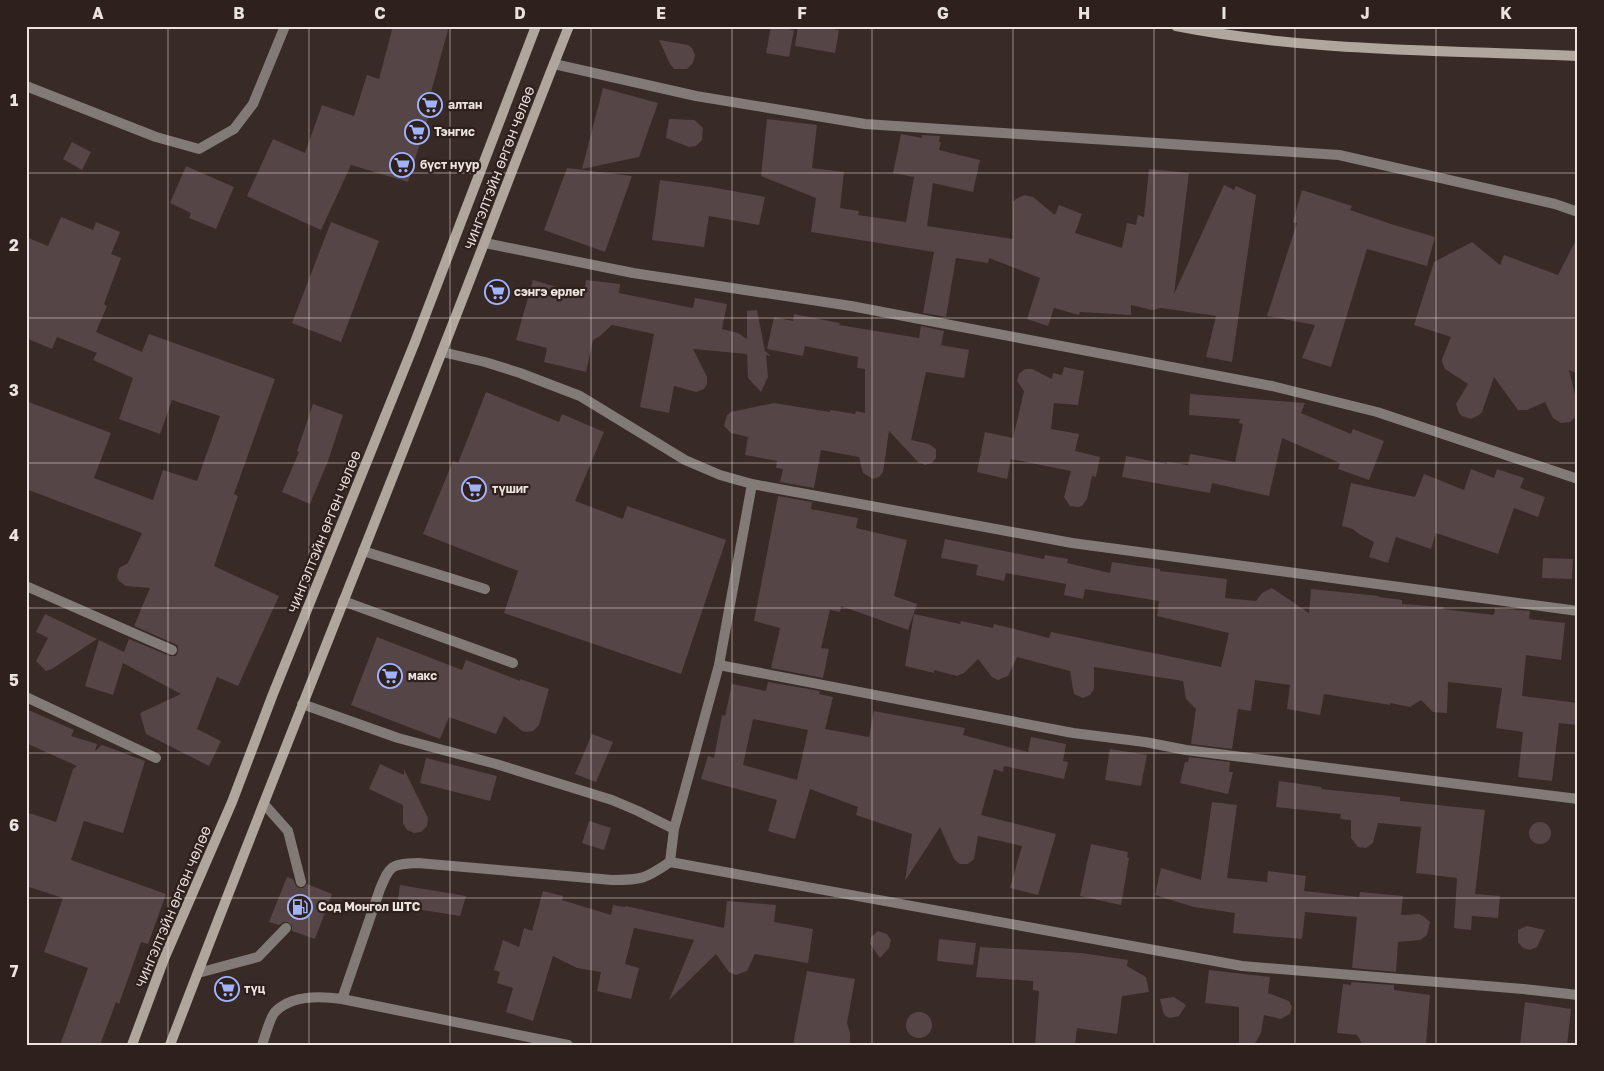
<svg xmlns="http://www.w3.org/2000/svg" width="1604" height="1071" font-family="'Golos Text',sans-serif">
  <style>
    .building { fill: #554547; fill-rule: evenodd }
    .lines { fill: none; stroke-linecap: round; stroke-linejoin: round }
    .lane { stroke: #817a76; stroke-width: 10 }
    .street { stroke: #817a76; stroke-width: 10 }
    .secondary { stroke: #b0a69e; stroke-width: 10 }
    .grid { fill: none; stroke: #ece2df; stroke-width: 1; stroke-opacity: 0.55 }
    .labels { text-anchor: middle; stroke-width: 4.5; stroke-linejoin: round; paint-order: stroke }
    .poi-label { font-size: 12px; font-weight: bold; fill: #ece2df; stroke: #2e201d; text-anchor: start }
    .street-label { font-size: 12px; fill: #ece2df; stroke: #2e201d }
    .neatline { fill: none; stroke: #ece2df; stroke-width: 2 }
    .grid-label { font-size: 16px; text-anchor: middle; font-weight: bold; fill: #ece2df }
  </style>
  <rect width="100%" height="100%" fill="#382a26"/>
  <!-- building -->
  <path class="building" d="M393,26H449L430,96L434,98L408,182L351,165L321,230L247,196L273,139L305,153L322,105L354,116L367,75L379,79Z
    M771,26L794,30L789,57L766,53Z
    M798,26H815L839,30L835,53L795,46Z
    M659,40L688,45L692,48L695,55L693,63L687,69H674L670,64Z
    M603,88L658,103L639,157L582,169Z
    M669,119L694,120L697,122L703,128L702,140L696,146L689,147L666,138Z
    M767,119L817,125L812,168L844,172L840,208L859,211L858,215L906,222L914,177L893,173L901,134L922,138V135L940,136L939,142H941L939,150L980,160L973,192L933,183L927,226L1013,239V202L1016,199L1024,195L1033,197L1055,215L1059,205L1082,214L1075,233L1122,248L1127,223L1136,225L1138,215L1144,217L1149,169L1189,173L1174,294L1224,185L1234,190L1236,186L1256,195L1232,362L1206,357L1216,316L1161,308L1152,310L1131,305V315L1080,312L1079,315L1054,308L1048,326L1027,319L1040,278L989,258L988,263L956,258L946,317L923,313L934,252L811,232L816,198L761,176Z
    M72,142L91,152L82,170L63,159Z
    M186,166L234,187L216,229L189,218L191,213L170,203Z
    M567,168L632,176L605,252L544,230Z
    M660,180L711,187L765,197L759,225L709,216L704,247L652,240Z
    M1302,190L1352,206L1350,210L1391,224L1435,237L1427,266L1367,249L1331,367L1302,358L1315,325L1267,316L1297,223L1293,222Z
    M61,217L93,230L96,222L120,232L111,254L121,258L104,304L107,306L96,332L142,352L149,334L275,379L234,494L238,496L214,566L279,596L238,686L217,677L197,729L221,741L209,766L146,734L140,713L181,694L123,663L113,695L85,686L99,640L124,652L129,639L170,656H176L178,652V646L175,644L134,626L150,588L126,586L119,581L117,577L119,568L128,563L142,533L26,489V401L111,433L94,478L153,500L163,470L197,481L220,416L172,400L160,434L119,419L133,378L93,360L97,353L57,337L52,349L26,338V237L48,246Z
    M331,222L379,241L341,342L292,323Z
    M1578,236V374L1569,370L1578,407V415L1570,422L1561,423L1553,418L1545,402L1527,410H1518L1494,377L1482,412L1479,415L1471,419L1462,416L1459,413L1456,404L1468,384L1445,369L1442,362V359L1451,337L1414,325L1434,262L1472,242L1500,265L1504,255L1558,275Z
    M533,280L584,295L586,280L620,284L619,293L693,308L695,298L727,304L722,329L738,333L747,339V311L757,310L765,351L771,356L766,355L768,377L761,392L748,378L747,354L693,349L707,377V384L704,389L696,392L674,386L669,413L640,407L654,334L612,325L600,336L593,340L586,372L544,362L547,348L516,340Z
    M794,314L840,323L839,325L919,338L921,326L944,331L941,345L969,350L964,378L926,372L911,440L929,444L936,449V458L932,463L925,465L918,462L889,431L883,472L879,477L873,479L863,473L859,457L821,450L814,488L780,482L783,469L776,468L777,461L745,455L748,437L731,433L724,426L727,415L731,412L774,403L830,412V410L855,414L856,411L865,413V369L857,368L858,357L805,346L803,356L767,349L774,317L793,321Z
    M1064,367L1084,371L1078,405L1054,403L1051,429L1079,434L1075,451L1100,457L1096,477L1092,476L1087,499L1082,506L1078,507L1070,506L1064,497L1071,471L1011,459L1007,479L977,472L985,432L1013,438L1024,391L1017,381L1019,374L1025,369H1032L1052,379L1053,373L1062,375Z
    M486,392L559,422L562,414L604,432L575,501L623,519L627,506L726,540L681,674L504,613L518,571L423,534L453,461L458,463Z
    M1190,394L1305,403L1301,413L1351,434L1353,429L1384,441L1369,480L1338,469L1340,463L1282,438L1269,496L1212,483L1210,493L1122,477L1126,456L1167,464V462L1188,465L1190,454L1235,462L1243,424L1239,423L1240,419L1189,415Z
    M313,404L343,415L328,461L310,504L282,492L299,452L297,451Z
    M1471,469L1494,478L1497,469L1524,478L1520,488L1545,497L1538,517L1514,508L1498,554L1436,533L1431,549L1396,537L1388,563L1369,557L1374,542L1359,534L1353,529L1342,526L1351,483L1415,497L1424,474L1464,490Z
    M778,496L812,502L811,509L858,518L856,528L907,540L894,596L917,604L908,630L841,606L840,612L830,610L821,648L829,649L823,678L771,668L780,628L754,621Z
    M945,539L1044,559L1045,555L1068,559L1067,563L1110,573L1112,562L1160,569V571L1227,579L1225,598L1256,601L1262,593L1272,588L1309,613L1311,589L1379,596V597L1402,600V604L1444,607L1443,609L1494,615L1495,608L1530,611L1529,619L1565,623L1561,660L1526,655L1522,696L1578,703V725L1559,723L1552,781L1518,777L1523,732L1496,728L1502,688L1448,682L1447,713L1433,712L1421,700L1410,707L1390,703V705L1324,694L1320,715L1287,709L1290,685L1255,680L1251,711L1238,709L1232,749L1191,744L1196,709L1186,699L1183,681L1094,667V689L1090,695L1083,698L1074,694L1070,671L1017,657L1008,676L998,680L992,677L978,659L964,673L957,676L934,670V673L905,666L914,614L960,624L961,621L993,628L994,624L1049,638L1051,632L1221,667L1229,633L1157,616L1159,601L1085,589L1083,599L1064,595L1066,584L1006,573L1004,581L976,575L978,565L941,558Z
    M1543,558L1573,559L1572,579L1542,578Z
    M45,614L97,639L52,669L46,671L36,661L48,638L36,632Z
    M377,637L462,670L466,660L520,681V679L549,689L539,725L533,731L526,732L522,731L504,716L496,734L449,717L440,739L351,705Z
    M768,682L820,691L819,694L833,697L825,729L869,737L874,711L965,728L963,735L1028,752L1031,737L1066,744L1063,761L1068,762L1064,779L1004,766L1003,772L994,769L981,815L1056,834L1038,895L1010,888L1022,846L978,836L974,859L968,864H960L954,859L940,827L905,881L912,834L856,815L858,807L810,789L795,839L768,831L777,800L701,779L708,756L714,758L722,715L725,716L732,684L766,691ZM753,719L808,730L797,780L743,765Z
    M26,709L74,730L71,736L97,744L95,751L102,745L145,761L123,833L84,821L71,860L166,894L148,944L141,942L119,1004L116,1002L100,1045H60L88,968L44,952L63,898L26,886V812L56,822L73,769L77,766L26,743Z
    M592,734L613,742L596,782L575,774Z
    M1110,749L1147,755L1141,786L1105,780Z
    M1189,757L1230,762L1229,772H1233L1228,794L1180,783L1185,762H1188Z
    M426,758L497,776L490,801L420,783Z
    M380,764L404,775V769L428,818L427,826L421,832L414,833L407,830L403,823V805L369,789Z
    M1279,781L1322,787L1321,789L1400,797V801L1485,810L1475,894L1500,896L1498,918L1472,916L1471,930L1454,928L1457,878L1416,873L1421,827L1378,823L1373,843L1366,848L1358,847L1351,838V820L1340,819L1341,814L1276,807Z
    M1212,802L1237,805L1227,878L1267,882L1268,871L1306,876L1304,891L1359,897L1360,892L1403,896L1401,915L1419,914L1423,916L1430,922L1427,935L1420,940L1398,942L1396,972L1352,968L1357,917L1305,912L1302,939L1233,933L1235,913L1194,907L1155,895L1161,868L1201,880Z
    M589,821L611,828L604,850L582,843Z
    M1529 833a11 11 0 1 1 22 0a11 11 0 1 1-22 0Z
    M1091,844L1128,852L1127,857L1129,858L1121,905L1080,896Z
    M287,877L293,879L296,886L299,888H303L307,884L332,894L315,939L292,931V926L288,922H284L279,925L269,922Z
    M400,885L466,896L460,916L397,906Z
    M543,891L563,896L562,900L611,915L613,905L625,907L626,906L724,928L727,901L776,905L774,922L813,929L808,963L755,954L747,971L736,975L729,972L716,954L669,1000L694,940L634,928L625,964L639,968L631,999L597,991L601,972L577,968L553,956L533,1021L506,1012L513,988L497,983L500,972L494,970L503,940L519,947L524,928L532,931Z
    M1527,926L1545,930L1537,947L1530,950L1523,948L1518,942V930Z
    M878,931L887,934L891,940L889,948L880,958L870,944L871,937Z
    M939,939L976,943L973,965L937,961Z
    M980,947L1082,953L1128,960L1127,966L1146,977L1149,992L1122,996L1117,1034L1077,1028L1075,1045H1035L1039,991L1033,990V981L976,977Z
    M1209,970L1270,977L1268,993L1289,1001L1292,1007L1290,1014L1281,1019L1264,1015L1261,1033L1254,1045H1239V1007L1205,1003Z
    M807,971L855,979L847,1023L850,1033V1045H793Z
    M1351,982L1394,985V990L1430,995L1426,1045H1363L1357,1035L1337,1033L1343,984L1351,985Z
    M1174,997L1186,1005L1179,1016L1170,1018L1165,1016L1163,1012L1160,999Z
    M1525,1002L1571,1009L1567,1045H1520Z
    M906 1025a13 13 0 1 1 26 0a13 13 0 1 1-26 0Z"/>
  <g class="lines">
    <!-- lane -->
    <path class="lane" d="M363,551L485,589
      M343,601L513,663
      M264,804L288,831L301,882
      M198,973L258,957L286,928"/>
    <!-- street -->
    <path class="street" d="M554,64L696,96L865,124L1339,155L1555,204L1578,212
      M26,86L156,137L199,149L234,129L253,104L285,26
      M485,243L633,273L851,306L1272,386L1377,412L1578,479
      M442,352L485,362L520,373L580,396L685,460L720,475L752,484L719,665L674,829
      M752,484L1072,543L1578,611
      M26,586L172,650
      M719,665L1073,733L1145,742L1186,750L1578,799
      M26,697L156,758
      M302,704L398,738L496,764L612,800L638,811L674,829L670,862L1242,966L1523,989L1578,995
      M342,999L380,889C390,865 391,864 418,863L612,880C642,880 645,879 670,862
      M262,1045C265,1037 270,1017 275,1012C291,995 321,996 342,999L568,1045"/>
    <!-- secondary -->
    <path class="secondary" d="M1176,26C1308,52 1444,50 1578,56
      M132,1045L164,959L232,802L273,694L415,342L536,26
      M170,1045C258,814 351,584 441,354C484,245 525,135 569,26"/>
  </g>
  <!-- grid -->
  <path class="grid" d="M168,26V1045M309,26V1045M450,26V1045M591,26V1045M732,26V1045M872,26V1045M1013,26V1045M1154,26V1045M1295,26V1045M1436,26V1045M26,173H1578M26,318H1578M26,463H1578M26,608H1578M26,753H1578M26,898H1578"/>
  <!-- icons -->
  <defs>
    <symbol id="supermarket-ring" viewBox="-11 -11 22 22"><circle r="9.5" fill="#2e201d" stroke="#a1b3fd" stroke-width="1.5"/><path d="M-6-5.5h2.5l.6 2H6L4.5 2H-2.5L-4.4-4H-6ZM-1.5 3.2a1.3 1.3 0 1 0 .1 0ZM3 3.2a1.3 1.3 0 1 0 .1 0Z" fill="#a1b3fd"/></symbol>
    <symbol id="fuel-ring" viewBox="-11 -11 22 22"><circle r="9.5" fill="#2e201d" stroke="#a1b3fd" stroke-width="1.5"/><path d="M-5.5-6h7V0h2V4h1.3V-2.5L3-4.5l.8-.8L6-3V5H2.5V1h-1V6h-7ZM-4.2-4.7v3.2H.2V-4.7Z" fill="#a1b3fd"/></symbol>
  </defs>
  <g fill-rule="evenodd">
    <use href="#supermarket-ring" x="416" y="91" width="28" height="28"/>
    <use href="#supermarket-ring" x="403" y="118" width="28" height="28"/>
    <use href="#supermarket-ring" x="388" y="151" width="28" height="28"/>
    <use href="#supermarket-ring" x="483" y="278" width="28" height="28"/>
    <use href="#supermarket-ring" x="460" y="475" width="28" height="28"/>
    <use href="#supermarket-ring" x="376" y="662" width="28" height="28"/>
    <use href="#fuel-ring" x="286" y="893" width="28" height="28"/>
    <use href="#supermarket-ring" x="213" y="975" width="28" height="28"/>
  </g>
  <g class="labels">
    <!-- poi labels -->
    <g class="poi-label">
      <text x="448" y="109">алтан</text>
      <text x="434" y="136">Тэнгис</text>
      <text x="420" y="169">бүст нуур</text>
      <text x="514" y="296">сэнгэ өрлөг</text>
      <text x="492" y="493">түшиг</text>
      <text x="408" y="680">макс</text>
      <text x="318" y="911">Сод Монгол ШТС</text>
      <text x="244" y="993">түц</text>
    </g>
    <!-- street labels -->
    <g class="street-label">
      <text transform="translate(500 168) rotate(-69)" y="4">ЧИНГЭЛТЭЙН ӨРГӨН ЧӨЛӨӨ</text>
      <text transform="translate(325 532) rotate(-68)" y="4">ЧИНГЭЛТЭЙН ӨРГӨН ЧӨЛӨӨ</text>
      <text transform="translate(174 907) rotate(-67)" y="4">ЧИНГЭЛТЭЙН ӨРГӨН ЧӨЛӨӨ</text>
    </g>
  </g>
  <!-- border -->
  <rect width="1604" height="1071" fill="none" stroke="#2e201d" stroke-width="55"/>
  <rect x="28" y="28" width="1548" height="1016" class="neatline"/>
  <g class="grid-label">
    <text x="98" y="19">A</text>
    <text x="239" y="19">B</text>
    <text x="380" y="19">C</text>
    <text x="520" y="19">D</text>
    <text x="661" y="19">E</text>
    <text x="802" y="19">F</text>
    <text x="943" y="19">G</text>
    <text x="1084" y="19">H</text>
    <text x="1224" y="19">I</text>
    <text x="1365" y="19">J</text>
    <text x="1506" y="19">K</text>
    <text x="14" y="106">1</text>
    <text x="14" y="251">2</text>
    <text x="14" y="396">3</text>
    <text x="14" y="541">4</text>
    <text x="14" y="686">5</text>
    <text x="14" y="831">6</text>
    <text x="14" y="977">7</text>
  </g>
</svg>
